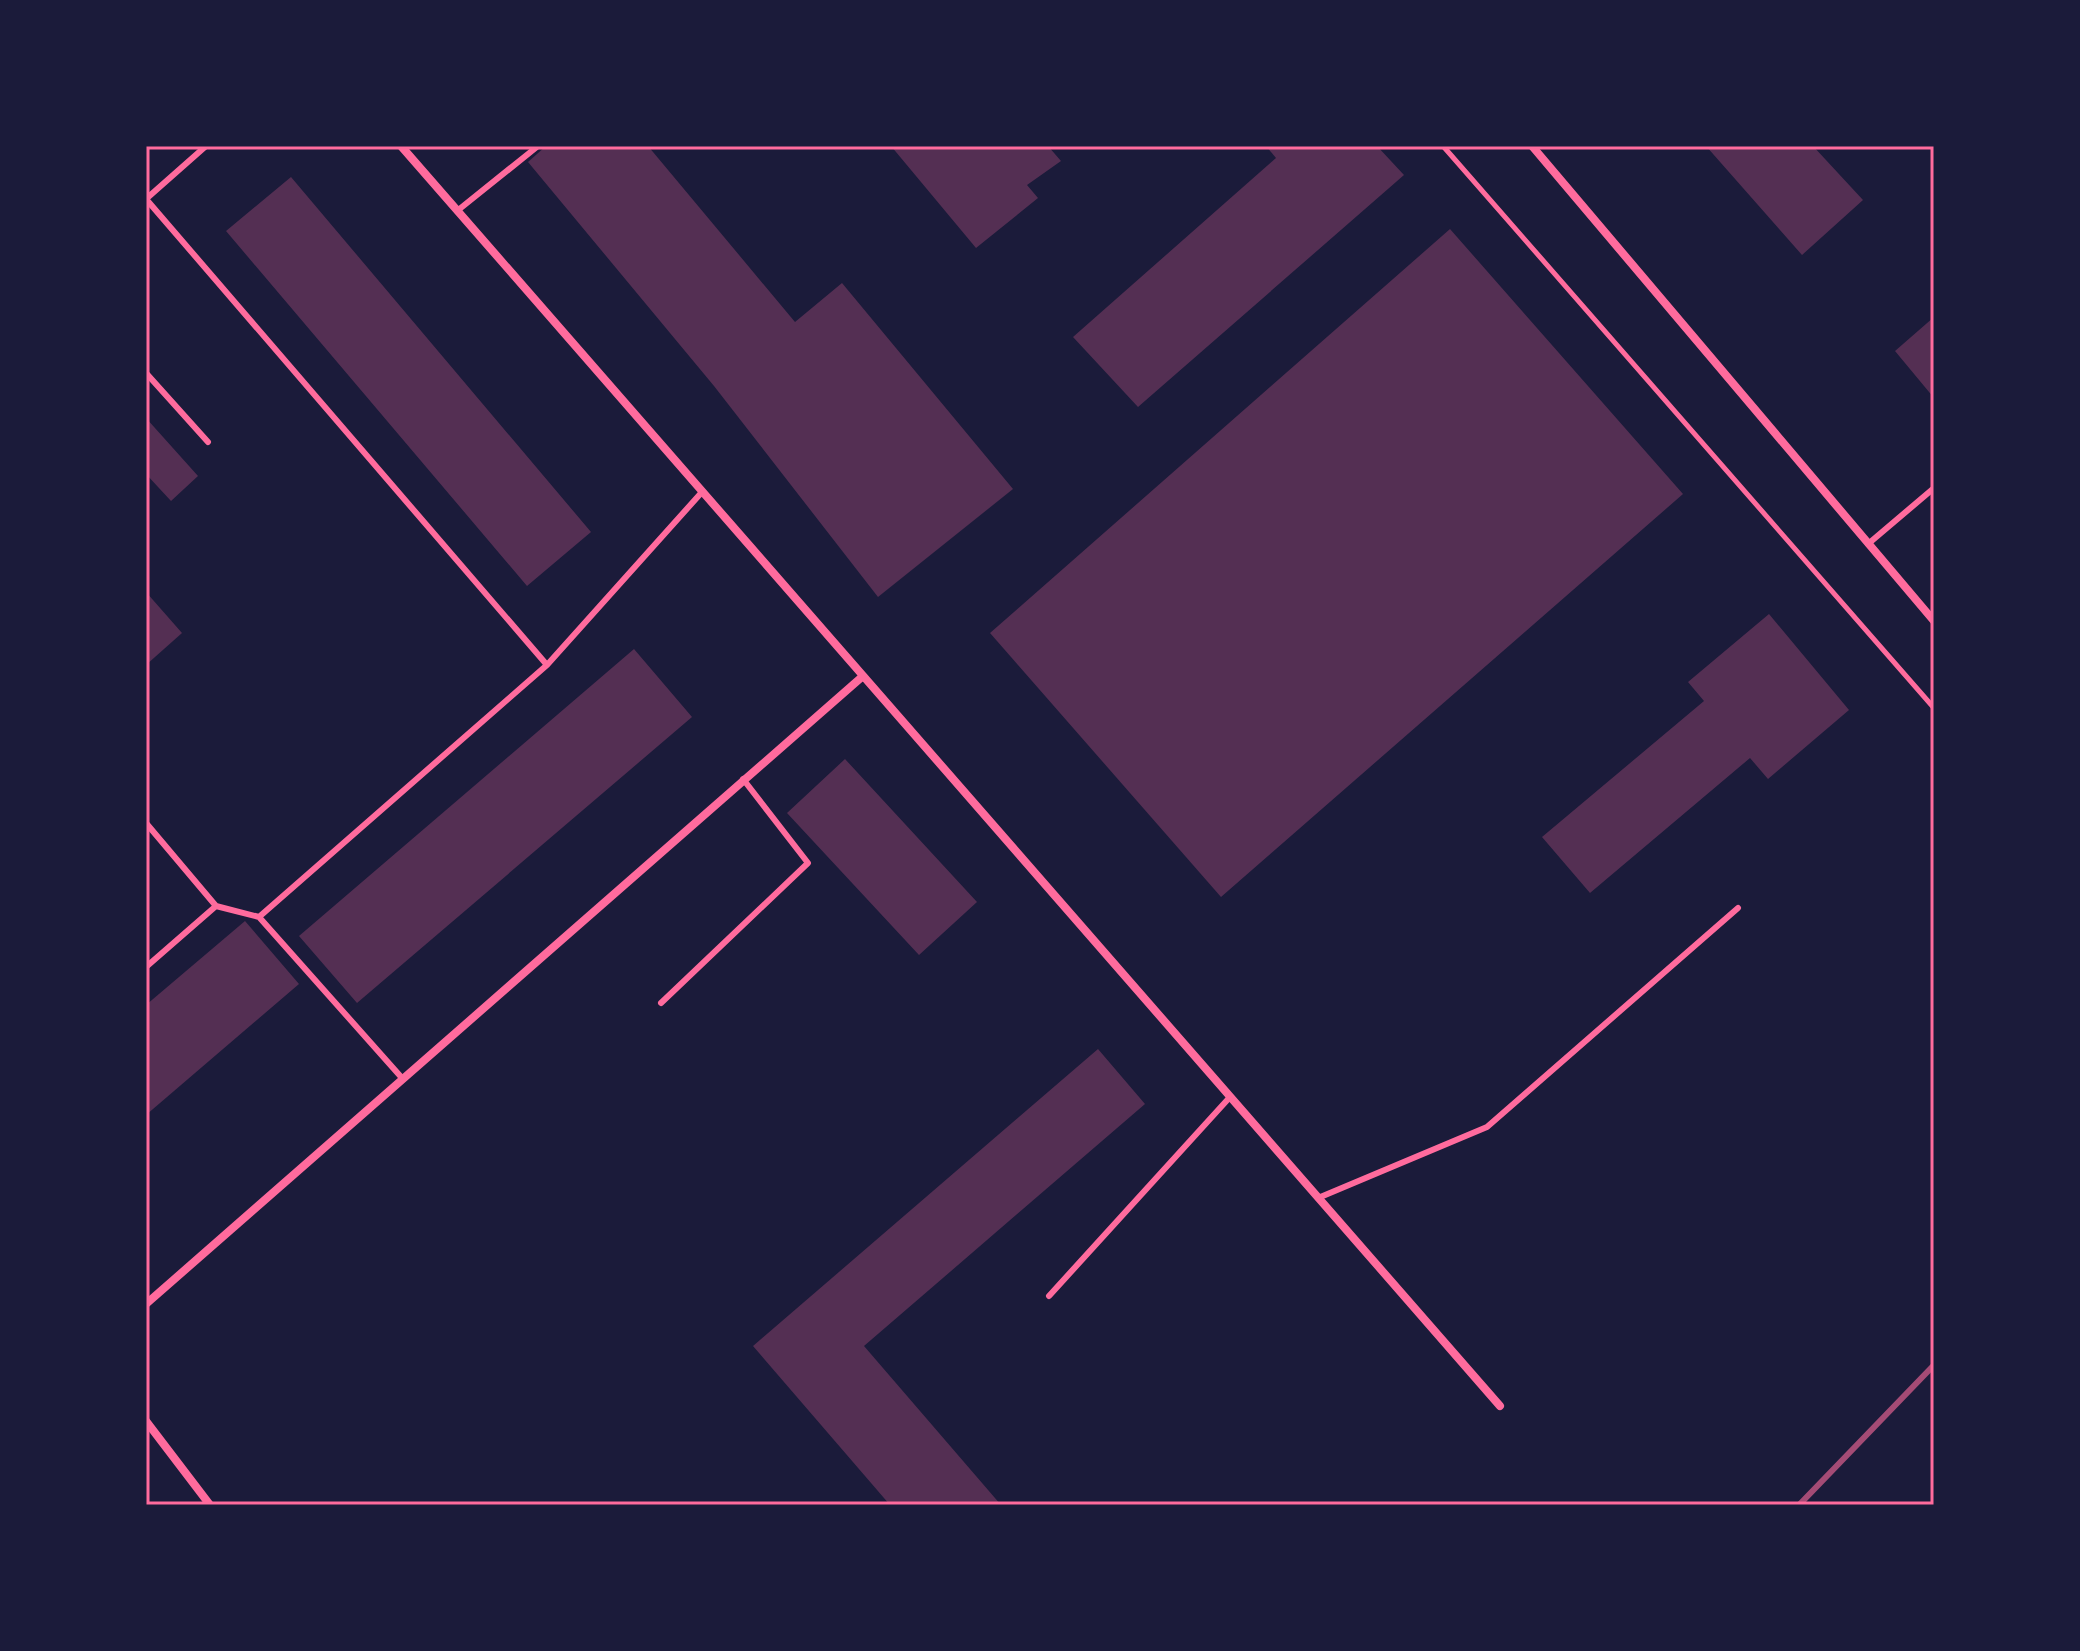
<svg xmlns="http://www.w3.org/2000/svg" width="2080" height="1651" font-family="Mulish,sans-serif">
  <style>
    .building { fill: #542f53 }
    .lines { fill: none; stroke-linecap: round; stroke-linejoin: round }
    .path { stroke: #ff6b9d; stroke-width: 5 }
    .service { stroke: #ff6b9d; stroke-width: 6 }
    .minor { stroke: #ff6b9d; stroke-width: 8 }
    .rail { stroke: #a44b75; stroke-width: 6 }
    .neatline { fill: none; stroke: #ff6b9d; stroke-width: 3 }
  </style>
  <rect width="100%" height="100%" fill="#1b1b3a"/>
  <!-- building -->
  <path class="building" d="M546,146H648L795,322L842,283L1013,489L878,597L714,386L528,162Z
    M891,146H1048L1061,161L1027,185L1038,198L976,248Z
    M1266,146H1377L1404,175L1138,407L1073,337L1276,158Z
    M1706,146H1813L1863,200L1802,255Z
    M291,177L591,532L527,586L226,231Z
    M1450,229L1683,494L1221,897L990,633Z
    M1934,317V398L1895,351Z
    M146,418L198,476L171,501L146,474Z
    M146,592L182,633L146,665Z
    M1769,614L1849,710L1768,779L1750,758L1590,893L1542,837L1704,701L1688,682Z
    M634,649L692,717L357,1003L299,936Z
    M845,759L977,902L919,955L787,813Z
    M245,921L299,984L146,1115V1005Z
    M1098,1049L1145,1104L864,1346L1001,1505H890L753,1346Z"/>
  <g class="lines">
    <!-- path -->
    <path class="path" d="M1443,146L1934,708"/>
    <!-- service -->
    <path class="service" d="M146,199L547,665
      M146,199L206,146
      M457,211L538,146
      M146,373L208,442
      M1868,544L1934,488
      M146,823L216,906
      M259,917L402,1078
      M146,967L216,906L259,917L547,665L702,492
      M661,1003L808,863L743,779
      M1318,1198L1487,1127L1738,908
      M1049,1296L1230,1097"/>
    <!-- minor -->
    <path class="minor" d="M401,146L1500,1406
      M1532,146L1934,621
      M146,1304L863,676
      M146,1421L210,1505"/>
    <!-- rail -->
    <path class="rail" d="M1799,1505L1934,1365"/>
  </g>
  <!-- border -->
  <rect width="2080" height="1651" fill="none" stroke="#1b1b3a" stroke-width="296"/>
  <rect x="148" y="148" width="1784" height="1355" class="neatline"/>
</svg>
